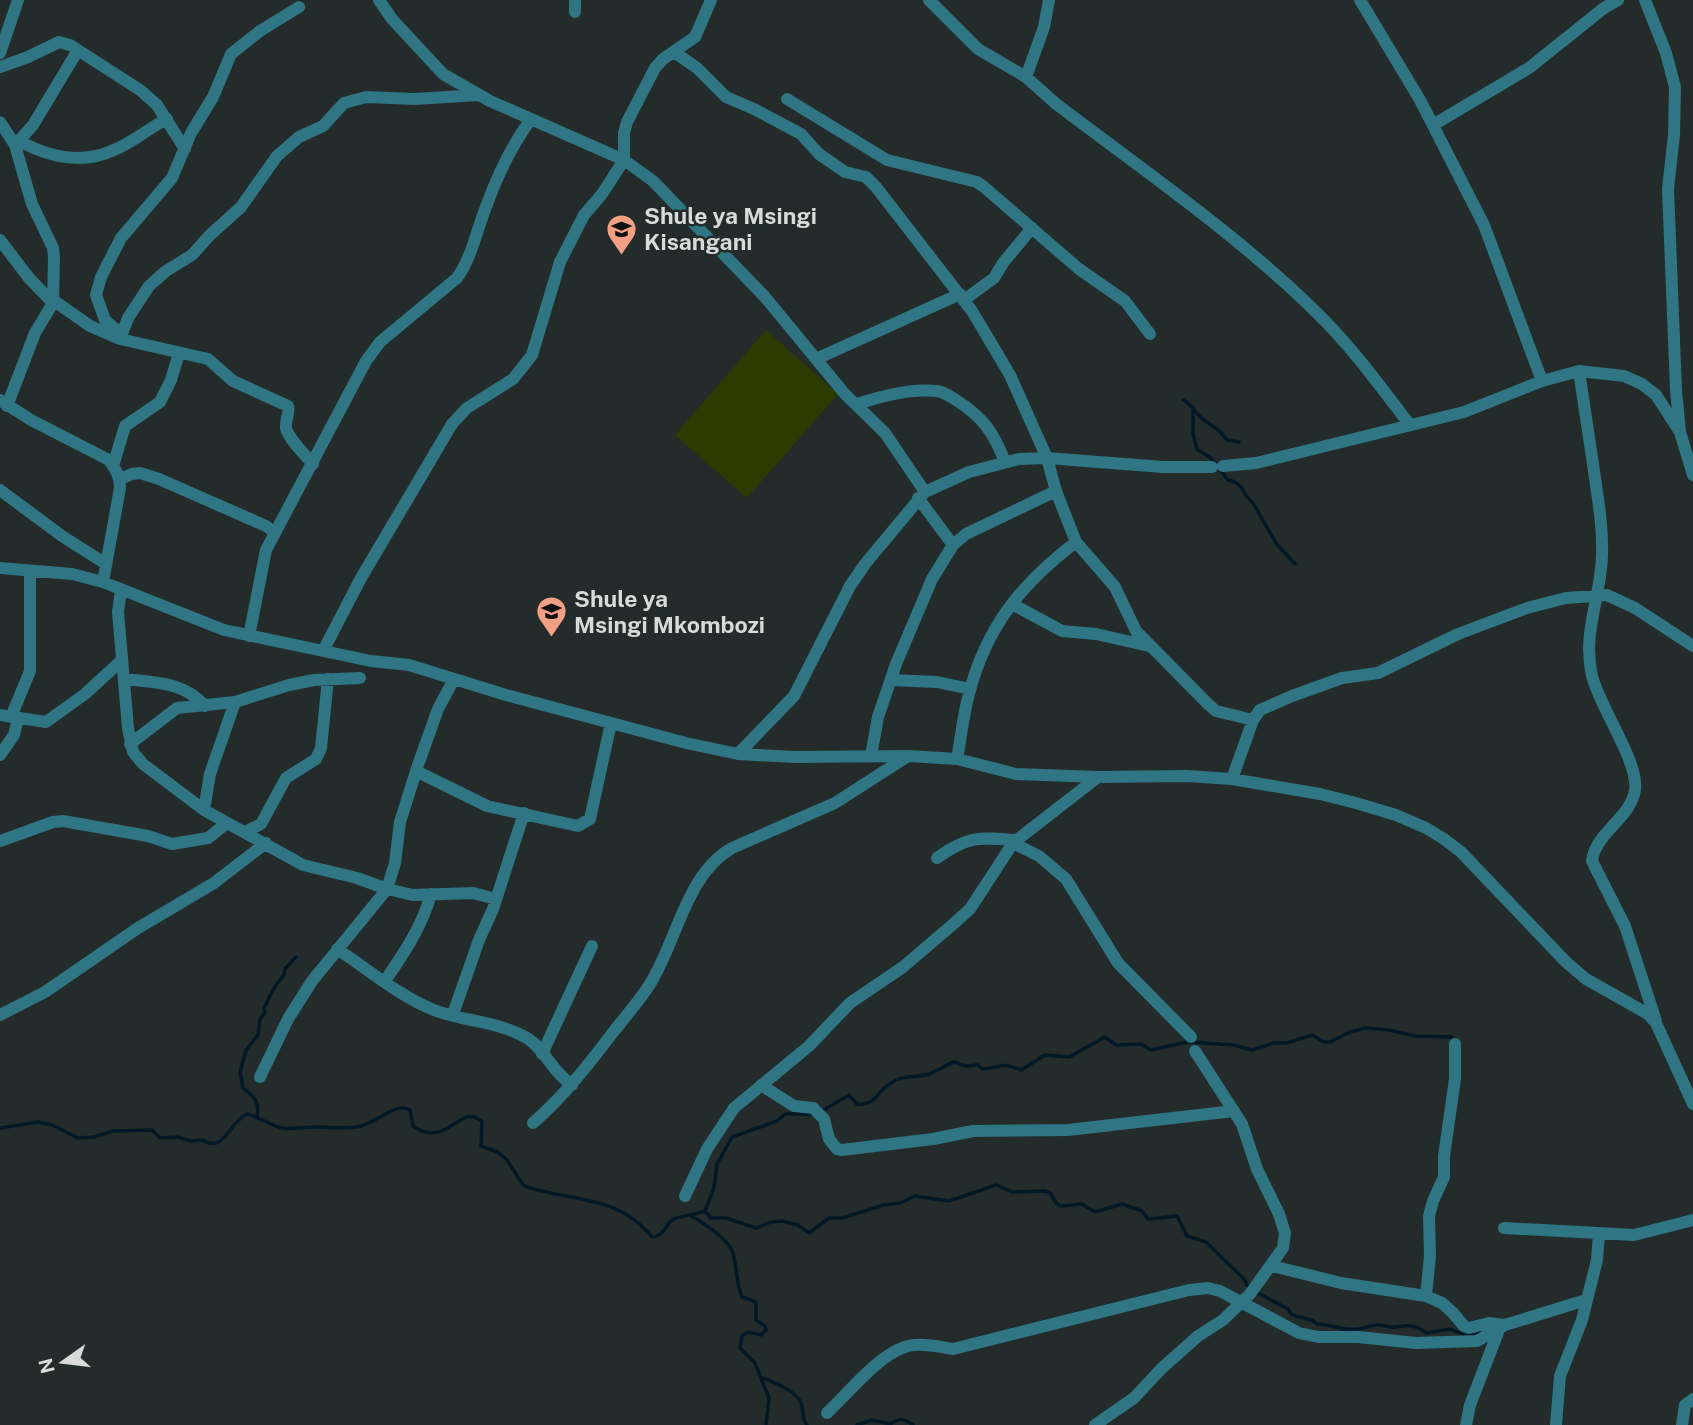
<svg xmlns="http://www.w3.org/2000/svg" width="1693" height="1425" font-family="'Public Sans',sans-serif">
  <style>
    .green { fill: #2b3c00 }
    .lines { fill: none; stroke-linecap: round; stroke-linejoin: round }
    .stream { stroke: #031826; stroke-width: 3.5 }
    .minor { stroke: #2f7583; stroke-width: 12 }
    .labels { text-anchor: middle; stroke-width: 5; stroke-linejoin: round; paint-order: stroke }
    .poi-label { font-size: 23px; font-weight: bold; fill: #d7dcdb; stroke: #232c2a; text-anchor: start }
  </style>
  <rect width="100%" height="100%" fill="#232c2a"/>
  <!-- green -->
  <path class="green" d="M766,330L838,394L747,498L675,435Z"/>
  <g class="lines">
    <!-- stream -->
    <path class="stream" d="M1183,400C1193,405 1196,415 1204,420C1214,427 1220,430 1227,440L1239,442
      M1193,407V433L1197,449L1211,458L1228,480C1245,483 1242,495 1253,503L1276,543L1295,564
      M822,1111L849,1095L857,1104C875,1106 876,1094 888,1085C904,1073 914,1079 929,1074C938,1071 945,1065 954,1062L966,1066L978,1065L982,1069C1002,1068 998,1061 1021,1070L1045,1055L1069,1057L1105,1037L1116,1045L1141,1044L1151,1050L1187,1042L1234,1045L1252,1050L1274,1043H1287L1312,1035L1324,1042H1330L1350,1032L1365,1028L1389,1030L1415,1036L1452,1037
      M257,1117C260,1101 254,1097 243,1088L240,1072L246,1050L258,1035L260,1019L265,1013L264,1008L274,988L284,975L285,969L296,957
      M0,1128L38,1122L52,1125L78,1138L94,1137L113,1131L152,1130L160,1138L177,1137L191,1141L203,1140C224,1154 228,1123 247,1114C259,1117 270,1125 282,1128C293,1130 303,1127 314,1127C329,1127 342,1129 357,1127C376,1124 396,1101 410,1110L413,1126C446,1150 462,1101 482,1122L481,1146L498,1152L507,1160L523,1185C533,1190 544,1191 555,1194C595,1202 625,1204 652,1237C665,1236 664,1226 672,1220C676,1217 697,1214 705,1211L714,1188L717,1164L732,1137L777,1121L785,1114H815
      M705,1211L711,1218H726L756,1228L771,1222L783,1221L798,1225L809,1233L829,1218H842L884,1205L900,1203L915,1196L949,1201L996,1185L1013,1192L1045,1191L1050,1193L1057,1204L1061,1206L1082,1204L1095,1212L1122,1204L1142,1211L1148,1219L1177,1216L1187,1236L1206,1242L1244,1279L1249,1288
      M692,1217L697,1219C708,1227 728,1239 733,1253C737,1268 736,1283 742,1297L752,1300L756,1303V1320L765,1326L766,1330L761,1335L748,1332L742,1336L740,1348L755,1363L769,1398L766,1425
      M1256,1292L1288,1309L1291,1314C1300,1319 1310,1317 1317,1324C1331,1324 1342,1331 1356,1329C1364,1329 1371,1325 1378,1325C1385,1325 1389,1328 1395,1327C1409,1325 1415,1324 1426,1333L1450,1329L1467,1336L1482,1331
      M762,1378C773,1381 797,1392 801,1403C804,1411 801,1418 807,1425
      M857,1425L872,1420L890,1424C900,1418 904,1418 913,1425"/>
    <!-- minor -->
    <path class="minor" d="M379,0L392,19L443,74L490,101L624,160L653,181L765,297L844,393L885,433L925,492
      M929,0L978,49L1026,77L1055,103C1143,170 1238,235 1317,313C1352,347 1380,386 1409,424
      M1360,0L1420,100L1484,225L1542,381
      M1645,0L1666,53L1675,87L1674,135L1668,189L1676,390L1680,432L1693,475
      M575,12V0
      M674,52L697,68L726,97L754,109L801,134L819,154L845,172L866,177L876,187L972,311L1010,375L1047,458L1056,491L1076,542L1115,587L1136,631L1208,704L1216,711L1253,720
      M0,53L18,0
      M0,67L28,57L59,42L70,45L140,90L157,105L185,149
      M1026,77L1044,27L1049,0
      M787,99L887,160L977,182L984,187L1079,269L1125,301L1150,334
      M0,122L15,145L32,204L53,248L54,257L53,303L35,333L7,406
      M1433,125L1529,68L1604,8L1618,0
      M19,141C49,157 82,165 114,150C133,142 149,128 167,119
      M15,145L33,125L78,50
      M0,240L29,278L53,303
      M53,300L90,326L120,339L208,359L233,381L288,406C290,413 285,420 286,428C288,438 306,456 313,464
      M964,300L994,278L1003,263L1032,228
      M122,335L105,320L96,295L101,277L121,238L172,178L191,133L213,97L231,54L260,31L299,7
      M120,339L128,318L149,286L166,271L192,255L210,235L241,207L277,156L299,137L323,126L344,103L366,97L414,99L479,95
      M816,359L960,294
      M1579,371C1584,404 1589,438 1594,471C1598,499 1603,527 1602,555C1601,598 1582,632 1592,676C1600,708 1639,762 1635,790C1631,818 1595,833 1592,861L1625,926L1656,1021
      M0,400L31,420L109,460C116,470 120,476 120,488L103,582
      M857,404C881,396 911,388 937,391C944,392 950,396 956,400C983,417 994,433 1005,462
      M113,466L125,426L160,402L171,380L179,353
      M1223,466L1256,463L1464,412L1542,381L1579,371L1624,376L1642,384L1656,395L1680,432
      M120,479L132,474L140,473L159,479L266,526L274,532
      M0,490L62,536L106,564
      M918,498L953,545
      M0,568L72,574L103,582L224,630L371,661L409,665L506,695L686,743L738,754L795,757L909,756L957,759L1016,774L1098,777L1187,776L1232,779L1320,794L1356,803L1396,815L1426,828L1444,839L1461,852L1566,962L1586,979L1648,1014L1656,1023L1693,1104
      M121,590L118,612L128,728L133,752L143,764L204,810L303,865L357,878L387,889L413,895L473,893L496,899
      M1012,604L1062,631L1096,634L1149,646
      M249,636L266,550L366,361L380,342L457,278C472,257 476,232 486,207C497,176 512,145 531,119
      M323,651L361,578L452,424L467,408L513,379L532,355L560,262L584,215L602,194L624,160V133L627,122L655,68L663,59L695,37L711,0
      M124,679C154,682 184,682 205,706
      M891,680L937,682L970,689
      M0,715L46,722L85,694L122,660
      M11,717L30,671V571
      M130,744L177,708L235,702L289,685L314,680L360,678
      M738,754L794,696L850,586L865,564L925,492L969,472L1019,459L1047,458L1163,467H1212
      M0,755L14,735L18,718
      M871,756L878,717L896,664L932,579L953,545L966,534L1056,491
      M957,759C961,738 963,715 969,694C986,627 1022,583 1076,542
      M416,771L487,806L578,826L590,819L611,723
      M1232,779L1253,720L1260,710L1292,696L1342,678L1378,673L1458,634L1527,608L1566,598L1607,595L1635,608L1693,646
      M204,810L210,774L235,702
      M245,832L261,824L286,778L316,759L321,748L328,679
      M0,841L53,822L63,821L148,836L172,844L208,838L227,823
      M1013,843L1039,856L1066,879L1118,963L1191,1037
      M937,858C968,836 979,837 1016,840
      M337,949C368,969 399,996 434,1010C465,1022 498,1021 527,1038C545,1049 552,1072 572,1085
      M385,981C404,953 422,927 431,894
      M453,1014L479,940L493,909L524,813
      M0,1015L45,992L138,928L214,883L266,843
      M542,1054L592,946
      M260,1077L288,1019L312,981L387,889L395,863L400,822L418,765L438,709L454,679
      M761,1085L794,1106L813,1108L824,1119L829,1139L837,1149L842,1150L933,1139L973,1131L1068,1130L1234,1111
      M533,1123C564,1096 589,1064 614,1031C626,1016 640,1000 650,984C677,941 686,874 732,848L835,803L908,756
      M685,1196L707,1149L734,1108L809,1046L850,1003L903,967L951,926L970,909L1013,843L1098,777
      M1504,1228L1634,1235L1693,1220
      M1272,1266L1341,1283L1426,1296L1442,1303L1453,1313L1464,1326L1469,1328L1489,1323L1504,1325
      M1426,1296L1430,1256L1429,1216L1433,1201L1444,1177V1156L1455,1079V1044
      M827,1413C850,1392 883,1348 914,1345C927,1344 941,1347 953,1349L1189,1290L1208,1288L1220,1291L1299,1333L1318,1337H1358L1416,1343L1477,1341L1505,1325L1586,1300
      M1095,1425L1134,1398L1161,1369L1198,1336L1223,1320L1250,1294L1283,1248L1285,1233L1279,1214L1257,1169L1242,1124L1195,1051
      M1466,1425L1470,1405L1500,1327
      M1556,1425L1560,1376L1582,1320L1597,1260L1599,1234
      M1682,1425L1685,1405L1693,1399"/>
  </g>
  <!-- icons -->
  <defs>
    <symbol id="school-pin" viewBox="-11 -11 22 30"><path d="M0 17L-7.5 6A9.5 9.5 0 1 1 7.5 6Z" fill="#f39f84" stroke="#232c2a"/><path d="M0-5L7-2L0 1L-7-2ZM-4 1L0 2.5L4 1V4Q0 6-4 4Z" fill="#111"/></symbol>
  </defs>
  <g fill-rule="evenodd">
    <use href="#school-pin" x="604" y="212" width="35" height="47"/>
    <use href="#school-pin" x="534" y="594" width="35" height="47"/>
  </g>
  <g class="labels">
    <!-- poi labels -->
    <g class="poi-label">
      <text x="644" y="224">Shule ya Msingi<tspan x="644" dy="26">Kisangani</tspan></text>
      <text x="574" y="607">Shule ya<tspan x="574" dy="26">Msingi Mkombozi</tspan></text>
    </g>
  </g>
  <!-- north arrow -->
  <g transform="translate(63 1362) rotate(256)" stroke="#232c2a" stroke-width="5" paint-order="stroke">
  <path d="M0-5L12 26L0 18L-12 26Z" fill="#d7dcdb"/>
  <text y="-10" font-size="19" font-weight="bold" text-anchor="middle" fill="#d7dcdb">N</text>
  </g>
</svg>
